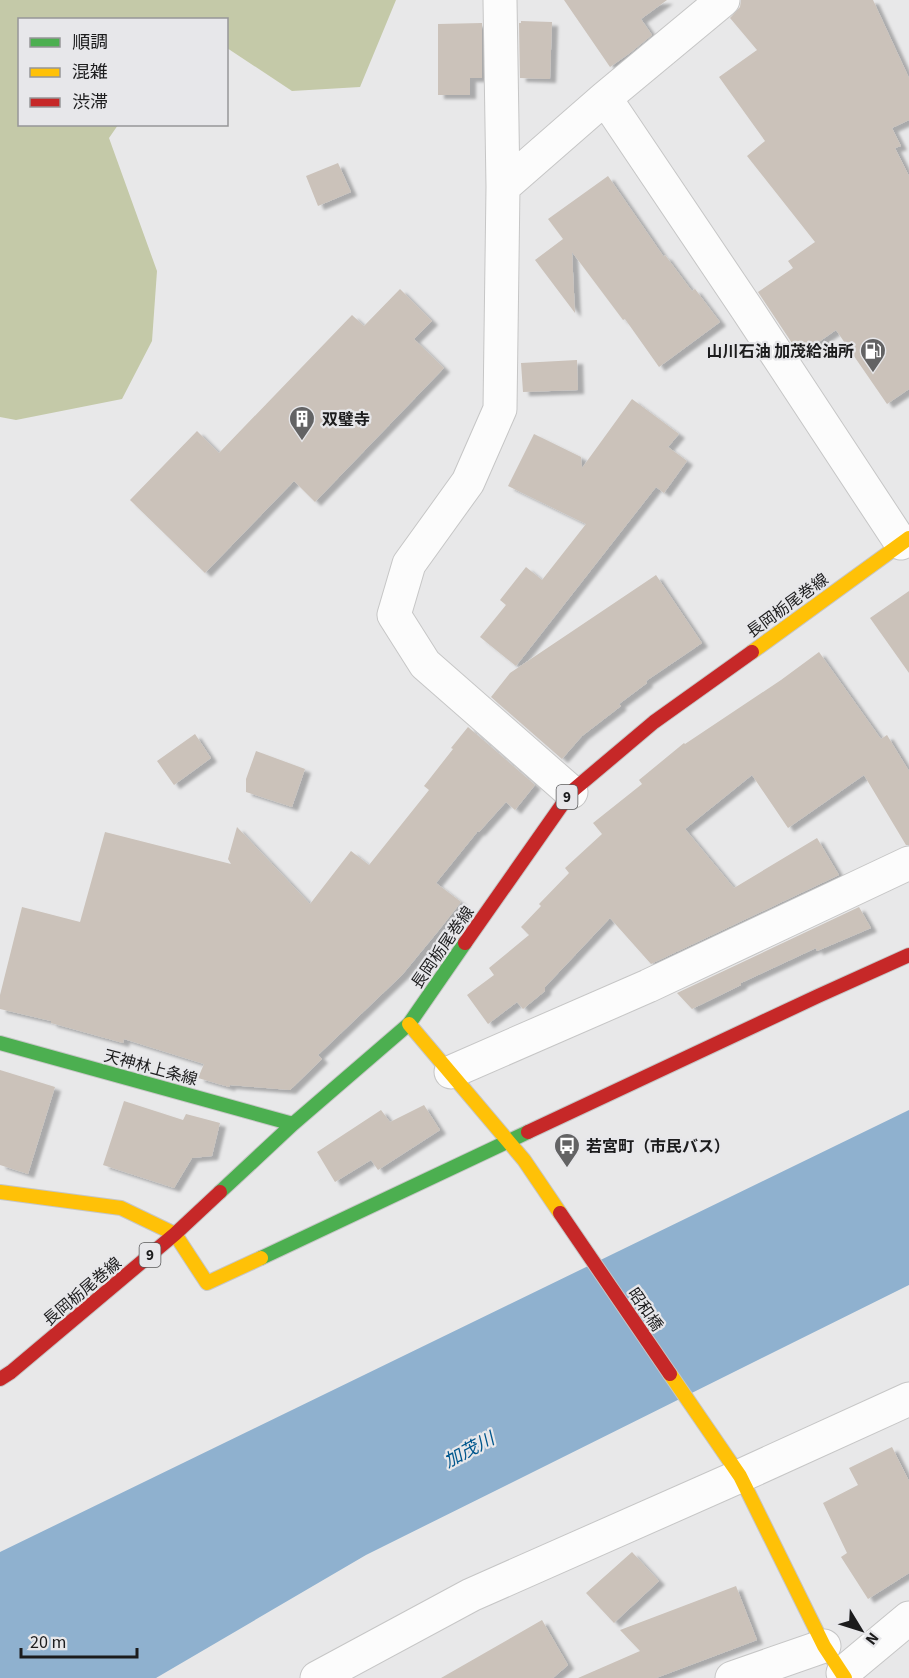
<svg xmlns="http://www.w3.org/2000/svg" width="909" height="1678" font-family="'Source Sans 3','Noto Sans JP',sans-serif">
  <style>
    .forest { fill: #c4c9a8 }
    .water { fill: #8fb1cf }
    .building { fill: #cbc2ba; filter: url(#shadow) }
    .lines { fill: none; stroke-linecap: round; stroke-linejoin: round }
    .street-casing { stroke: #c6c6c6; stroke-width: 35 }
    .fast-casing { stroke: #c6c6c6; stroke-width: 16 }
    .slow-casing { stroke: #c6c6c6; stroke-width: 16 }
    .jam-casing { stroke: #c6c6c6; stroke-width: 16 }
    .street { stroke: #fcfcfc; stroke-width: 33 }
    .fast { stroke: #4caf50; stroke-width: 14 }
    .slow { stroke: #ffc107; stroke-width: 14 }
    .jam { stroke: #c62828; stroke-width: 14 }
    .labels { text-anchor: middle; stroke-width: 4.5; stroke-linejoin: round; paint-order: stroke }
    .shield { fill: #e7e7ea; stroke: #59595a; stroke-width: 1.5 }
    .shield-label { font-size: 15px; font-weight: bold; fill: #1c1c1d }
    .poi-label { font-size: 16px; font-weight: bold; fill: #1c1c1d; stroke: #e7e7ea; text-anchor: start }
    .street-label { font-size: 16px; fill: #1c1c1d; stroke: #e7e7ea }
    .water-label { font-size: 18px; font-style: italic; fill: #01578d; stroke: #e7e7ea }
  </style>
  <defs>
    <filter id="shadow"><feDropShadow dx="6" dy="4" stdDeviation="1.5" flood-color="#0004"/></filter>
  </defs>
  <rect width="100%" height="100%" fill="#e8e8e9"/>
  <!-- forest -->
  <path class="forest" d="M0,0H396L360,87L292,91L227,48L226,20H20V124L118,125L109,138L157,271L152,341L122,399L16,420L0,417Z"/>
  <!-- water -->
  <path class="water" d="M909,1110V1285L366,1555L156,1678H0V1552Z"/>
  <!-- building -->
  <path class="building" d="M564,0H667L641,19L652,35L630,53L610,67Z
    M741,0H873L909,78V120L892,128L901,146L895,148L909,176V389L887,404L836,330L800,355L758,292L793,268L788,261L815,242L747,156L765,141L719,77L757,50L730,18L740,7Z
    M521,21L552,22L550,79L520,78L519,23H521Z
    M482,23V78H470V95H438V24Z
    M338,163L351,192L318,206L306,176Z
    M608,176L664,257L665,255L692,291L695,289L720,322L659,367L625,319L623,320L572,252L575,313L535,260L563,239L548,219Z
    M400,289L432,321L414,339L444,368L315,502L294,481L205,573L130,500L197,431L219,453L352,315L364,326Z
    M577,360L578,390L523,392L521,363Z
    M632,399L679,434L668,447L687,461L664,493L656,487L516,666L480,637L506,605L500,600L526,567L542,580L586,524L508,486L534,434L581,457L582,468Z
    M656,575L702,643L646,681L647,683L619,704L621,706L582,736L562,759L491,697L510,673Z
    M909,591V673L870,618Z
    M819,652L881,739L887,735L909,771V845H906L864,775L788,828L752,775L685,829L734,888L817,838L839,875L651,964L610,918L545,987V991L523,1009L517,1002L488,1024L467,995L494,975L489,968L529,935L521,927L541,906L539,904L569,873L565,868L602,834L593,823L642,784L639,780L684,743L685,744L781,680Z
    M468,727L535,785L515,810L506,802L479,832L478,831L436,883L461,902L439,930L402,975L318,1055L322,1059L290,1090L230,1085L229,1087L198,1078L204,1064L124,1039L123,1043L51,1023V1021L0,1009V995L22,907L80,922L105,832L231,864L228,859L237,827L310,904L351,851L369,865L429,790L424,786L453,749L451,748Z
    M195,734L211,758L174,785L157,761Z
    M256,751L305,769L292,807L246,792V779Z
    M859,907L871,928L817,951L816,948L741,983V985L692,1009L677,993Z
    M0,1070L55,1087L28,1174L0,1165Z
    M124,1101L183,1120L186,1114L220,1123L212,1156L192,1158L174,1188L103,1165Z
    M424,1105L440,1130L378,1170L371,1160L335,1182L317,1152L381,1110L390,1122Z
    M892,1447L909,1481V1573L868,1599L841,1557L847,1553L823,1503L858,1485L849,1468Z
    M632,1552L659,1581L614,1623L586,1593Z
    M736,1586L757,1640L656,1678H578L640,1651L620,1630Z
    M542,1620L568,1665L553,1678H441Z"/>
  <g class="lines">
    <defs>
      <path id="street" d="M500,0L503,187L605,98L723,0
        M605,98L747,309L901,543
        M503,187L500,409L468,482L409,564L394,615L425,664L571,792
        M451,1072L648,986L909,863
        M843,1673L909,1618
        M317,1678L471,1595L740,1476L909,1399
        M732,1678L824,1646"/>
      <path id="fast" d="M0,1043L293,1124
        M220,1192L293,1124L409,1024L465,943
        M261,1258L528,1132"/>
      <path id="slow" d="M752,652L909,538
        M409,1024L524,1160L560,1213
        M0,1192L121,1208L175,1234L207,1283L261,1258
        M670,1374L740,1476L824,1646L845,1678"/>
      <path id="jam" d="M465,943L571,792L654,722L752,652
        M528,1132L818,996L909,955
        M560,1213L670,1374
        M0,1379L11,1372L175,1234L220,1192"/>
    </defs>
    <!-- street casing -->
    <use href="#street" class="street-casing"/>
    <!-- fast casing -->
    <use href="#fast" class="fast-casing"/>
    <!-- slow casing -->
    <use href="#slow" class="slow-casing"/>
    <!-- jam casing -->
    <use href="#jam" class="jam-casing"/>
    <!-- street -->
    <use href="#street" class="street"/>
    <!-- fast -->
    <use href="#fast" class="fast"/>
    <!-- slow -->
    <use href="#slow" class="slow"/>
    <!-- jam -->
    <use href="#jam" class="jam"/>
  </g>
  <!-- icons -->
  <defs>
    <symbol id="fuel-pin" viewBox="-11 -11 22 30"><path d="M0 17L-7.5 6A9.5 9.5 0 1 1 7.5 6Z" fill="#636364" stroke="#e7e7ea"/><path d="M-5.5-6h7V0h2V4h1.3V-2.5L3-4.5l.8-.8L6-3V5H2.5V1h-1V6h-7ZM-4.2-4.7v3.2H.2V-4.7Z" fill="#fff"/></symbol>
    <symbol id="building-pin" viewBox="-11 -11 22 30"><path d="M0 17L-7.5 6A9.5 9.5 0 1 1 7.5 6Z" fill="#636364" stroke="#e7e7ea"/><path d="M-4-6H4V6H1V3H-1V6H-4ZM-2.5-4.3h1.7v1.8h-1.7ZM.8-4.3h1.7v1.8H.8ZM-2.5-1h1.7V.8h-1.7ZM.8-1h1.7V.8H.8Z" fill="#fff"/></symbol>
    <symbol id="bus-pin" viewBox="-11 -11 22 30"><path d="M0 17L-7.5 6A9.5 9.5 0 1 1 7.5 6Z" fill="#636364" stroke="#e7e7ea"/><path d="M-5-6H5V4H4V6H2V4H-2V6H-4V4H-5ZM-3.5-4V0h7V-4ZM-3.5 1.2v1.5H-2V1.2ZM2 1.2v1.5H3.5V1.2Z" fill="#fff"/></symbol>
  </defs>
  <g fill-rule="evenodd">
    <use href="#fuel-pin" x="858" y="336" width="30" height="40"/>
    <use href="#building-pin" x="287" y="404" width="30" height="40"/>
    <use href="#bus-pin" x="552" y="1131" width="30" height="40"/>
  </g>
  <g class="labels">
    <!-- shield labels -->
    <g class="shield">
      <rect x="556.5" y="785" width="21" height="24" rx="4.5"/>
      <rect x="139.5" y="1243" width="21" height="24" rx="4.5"/>
    </g>
    <g class="shield-label">
      <text x="567" y="802">9</text>
      <text x="150" y="1260">9</text>
    </g>
    <!-- poi labels -->
    <g class="poi-label">
      <text x="854" y="357" text-anchor="end">山川石油 加茂給油所</text>
      <text x="322" y="425">双璧寺</text>
      <text x="586" y="1152">若宮町（市民バス）</text>
    </g>
    <!-- street labels -->
    <g class="street-label">
      <text transform="translate(787 605) rotate(-36)" y="6">長岡栃尾巻線</text>
      <text transform="translate(442 947) rotate(-55)" y="6">長岡栃尾巻線</text>
      <text transform="translate(151 1067) rotate(15)" y="6">天神林上条線</text>
      <text transform="translate(82 1291) rotate(-40)" y="6">長岡栃尾巻線</text>
      <text transform="translate(646 1309) rotate(56)" y="6">昭和橋</text>
    </g>
    <!-- water labels -->
    <g class="water-label">
      <text transform="translate(469 1450) rotate(-28)" y="6">加茂川</text>
    </g>
  </g>
  <!-- legend -->
  <rect x="18" y="18" width="210" height="108" fill="#e7e7ea" stroke="#969698" stroke-width="1.5"/>
  <rect x="30" y="38" width="30" height="9" fill="#4caf50" stroke="#969698" stroke-width="1.5"/>
  <text x="72" y="48" font-size="18" fill="#1c1c1d">順調</text>
  <rect x="30" y="68" width="30" height="9" fill="#ffc107" stroke="#969698" stroke-width="1.5"/>
  <text x="72" y="78" font-size="18" fill="#1c1c1d">混雑</text>
  <rect x="30" y="98" width="30" height="9" fill="#c62828" stroke="#969698" stroke-width="1.5"/>
  <text x="72" y="108" font-size="18" fill="#1c1c1d">渋滞</text>
  <!-- north arrow -->
  <g transform="translate(861 1630) rotate(128)" stroke="#e7e7ea" stroke-width="4.5" paint-order="stroke">
  <path d="M0-4.5L10 22L0 15L-10 22Z" fill="#1c1c1d"/>
  <text y="-9" font-size="16" font-weight="bold" text-anchor="middle" fill="#1c1c1d">N</text>
  </g>
  <!-- scale -->
  <path d="M21 1648v9h116v-9" fill="none" stroke="#1c1c1d" stroke-width="3"/>
  <text x="30" y="1648" font-size="18" fill="#1c1c1d" stroke="#e7e7ea" stroke-width="4.5" paint-order="stroke">20 m</text>
</svg>
